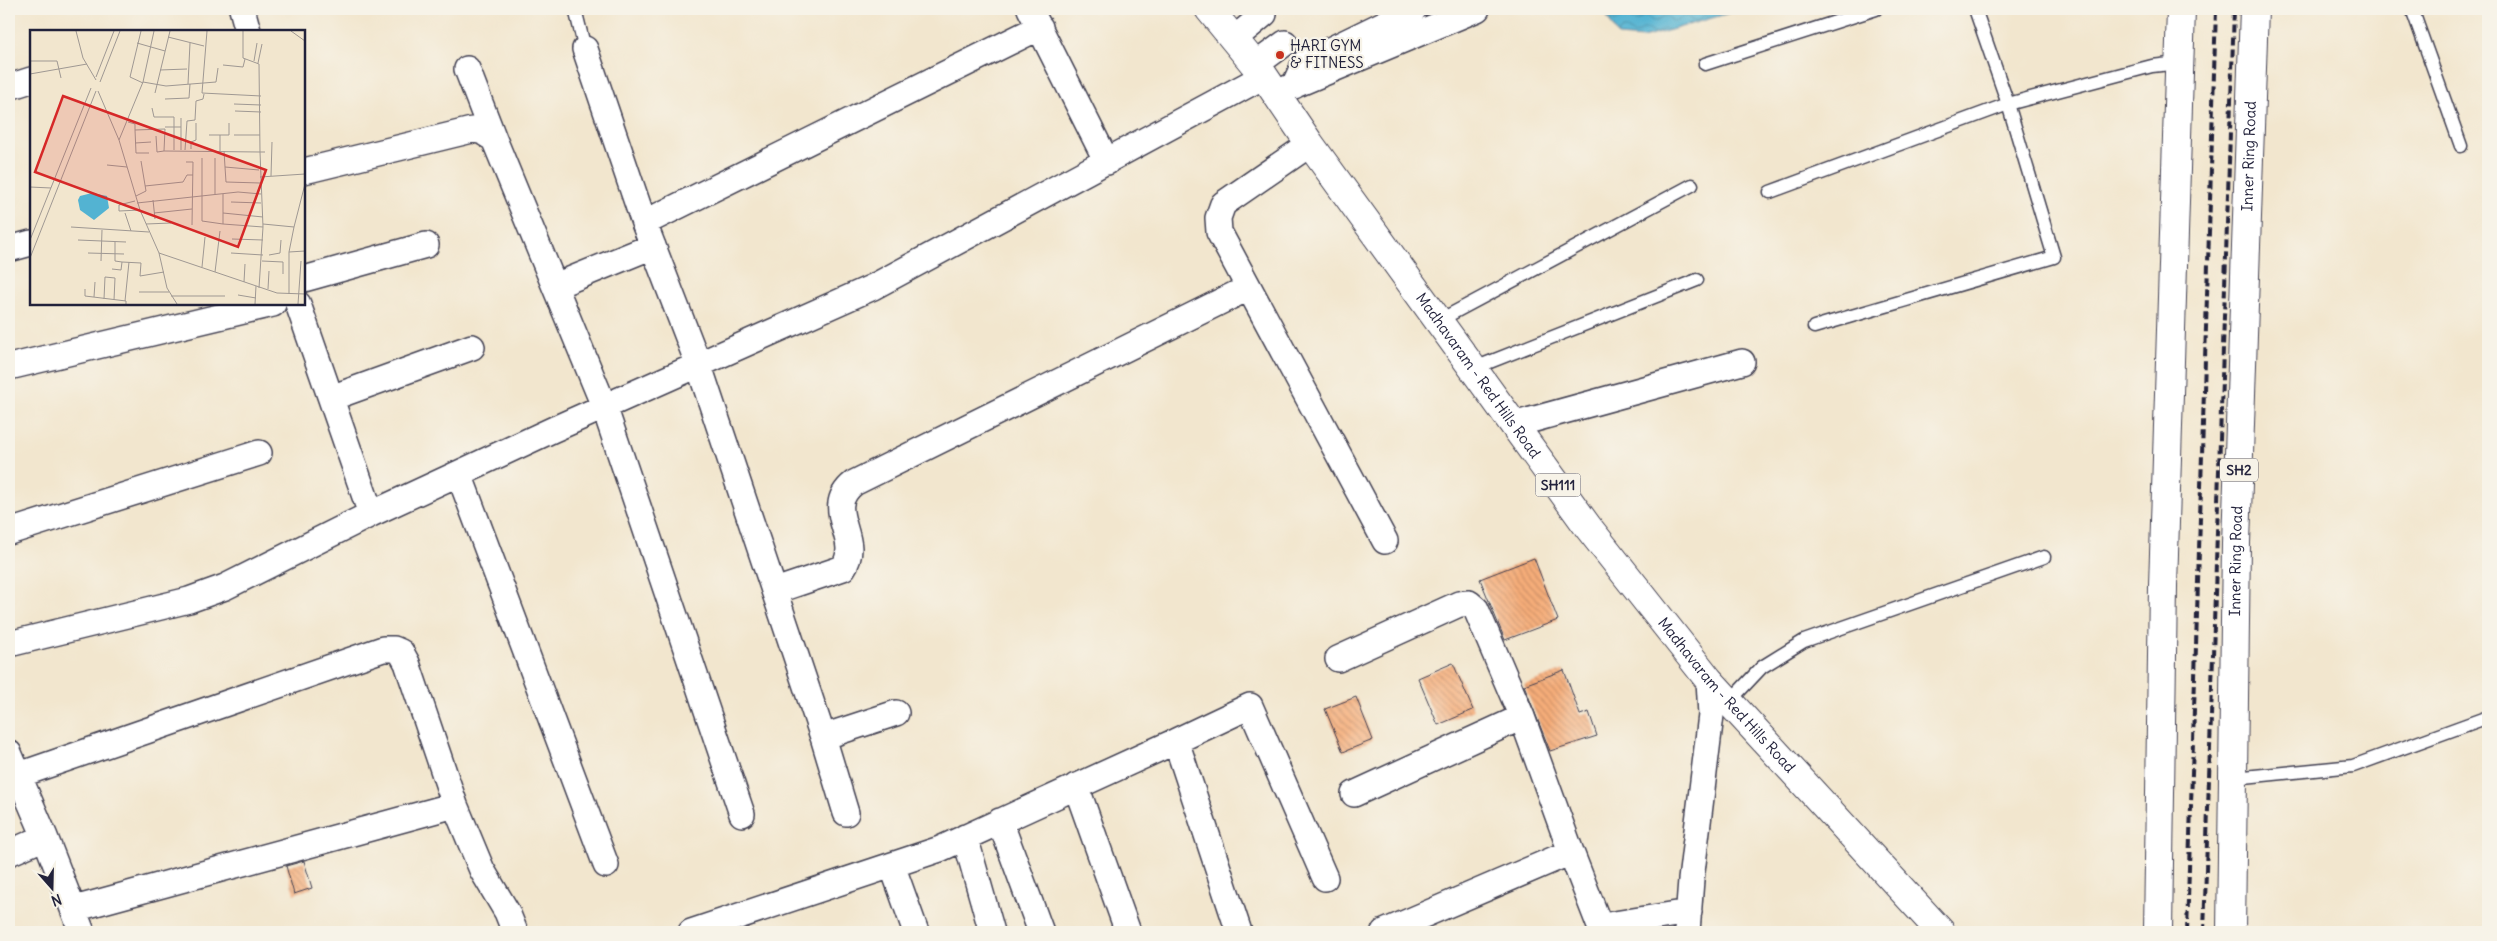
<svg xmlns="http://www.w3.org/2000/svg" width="2497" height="941" font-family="Delius,sans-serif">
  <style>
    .water { fill: url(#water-waves); stroke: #3a6a86 }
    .building { fill: url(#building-back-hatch) }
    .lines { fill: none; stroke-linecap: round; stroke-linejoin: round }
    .lane-casing { stroke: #413f51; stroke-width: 15 }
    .street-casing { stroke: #413f51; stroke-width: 28 }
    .primary-casing { stroke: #413f51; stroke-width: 30 }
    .lane { stroke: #fff; stroke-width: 12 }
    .street { stroke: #fff; stroke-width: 25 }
    .primary { stroke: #fff; stroke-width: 28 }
    .rail { stroke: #22223b; stroke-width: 4; stroke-dasharray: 8 4; stroke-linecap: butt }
    .poi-dot { fill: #c8321e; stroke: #f7f3e8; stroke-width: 2 }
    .labels { text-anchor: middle; stroke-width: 4.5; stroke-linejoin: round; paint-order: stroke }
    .shield { fill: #f7f3e8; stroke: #62616f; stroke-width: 1 }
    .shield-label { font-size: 14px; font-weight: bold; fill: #22223b }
    .poi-label { font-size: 15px; fill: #22223b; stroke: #f7f3e8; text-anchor: start }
    .street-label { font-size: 15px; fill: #22223b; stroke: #f7f3e8 }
    .inset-road { fill: none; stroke: #9f9893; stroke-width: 1 }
    .view { fill: #d62828; fill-opacity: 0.15; stroke: #d62828; stroke-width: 2.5 }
    .inset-edge { fill: none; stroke: #22223b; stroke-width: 2.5 }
  </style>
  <defs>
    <pattern id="water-waves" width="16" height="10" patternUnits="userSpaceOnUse" patternTransform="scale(1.25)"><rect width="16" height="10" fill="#53b3d2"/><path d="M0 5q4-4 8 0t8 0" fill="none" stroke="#4491ac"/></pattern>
    <pattern id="building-back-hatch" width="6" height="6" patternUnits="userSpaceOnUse" patternTransform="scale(1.25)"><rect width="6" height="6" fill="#f6ad79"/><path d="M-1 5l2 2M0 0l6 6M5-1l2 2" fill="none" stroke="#c78c64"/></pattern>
  </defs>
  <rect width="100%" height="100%" fill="#f7f3e8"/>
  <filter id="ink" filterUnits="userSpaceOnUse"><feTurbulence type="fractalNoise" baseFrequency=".02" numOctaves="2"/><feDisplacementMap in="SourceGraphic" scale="10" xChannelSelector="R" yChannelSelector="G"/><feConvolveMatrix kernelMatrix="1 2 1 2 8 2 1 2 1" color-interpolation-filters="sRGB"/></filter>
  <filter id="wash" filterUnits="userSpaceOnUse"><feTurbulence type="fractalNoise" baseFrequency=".0096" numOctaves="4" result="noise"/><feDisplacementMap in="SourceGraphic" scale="20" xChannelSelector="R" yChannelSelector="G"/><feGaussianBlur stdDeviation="1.12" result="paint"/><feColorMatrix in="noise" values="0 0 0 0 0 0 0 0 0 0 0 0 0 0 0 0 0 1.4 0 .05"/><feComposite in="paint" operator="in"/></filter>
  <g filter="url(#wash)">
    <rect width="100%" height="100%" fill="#f2e6ce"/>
    <!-- water -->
    <path class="water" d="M1603,9H1743L1643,38L1618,36Z"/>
    <g id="blocks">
      <!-- building -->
      <path class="building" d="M1534,558L1558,620L1505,640L1480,579Z
        M1453,663L1473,710L1438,725L1418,678Z
        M1564,670L1580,715L1589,712L1597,736L1550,751L1524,685Z
        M1356,697L1373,740L1343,752L1325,709Z
        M304,861L312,888L294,894L286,866Z"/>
    </g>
  </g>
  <g filter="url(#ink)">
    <use href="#blocks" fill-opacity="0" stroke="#413f51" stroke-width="1"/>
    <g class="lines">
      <defs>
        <path id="lane" d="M575,9L585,49
          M2412,9L2461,146
          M1705,64L1876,9
          M1770,192L2008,104L2152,66L2179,63
          M1438,321L1692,185
          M1814,327L2054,257L2008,104L1975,9
          M1472,369L1697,280
          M1729,702L1762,667L1804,641L2044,557
          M2234,778L2353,766L2488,717"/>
        <path id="street" d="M242,9L248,31
          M1030,9L1107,162
          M1234,39L1264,14
          M585,49L644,223L699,366L823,737L896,713
          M1255,65L1285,43
          M467,69L494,139
          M1294,86L1305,62L1414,9
          M9,87L31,80
          M1276,93L1477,9
          M1310,144L1223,204L1218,218L1219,232L1385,541
          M304,171L472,130L481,131L494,139L604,406L742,814
          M644,223L1040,27
          M9,249L31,243
          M304,279L426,245
          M555,286L653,246
          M298,304L371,514
          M9,367L273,304
          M331,398L472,347
          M1513,425L1742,362
          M459,474L606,865
          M9,532L259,453
          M775,591L843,568C864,538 820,510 854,483L1248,288
          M9,644L189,600L225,587L371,514L552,430L873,287L1264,76
          M1338,659L1459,604L1469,603L1476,609L1522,717L1571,852
          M823,737L846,813
          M1176,741L1250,706L1325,878
          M9,753L45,837L82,932
          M19,775L383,649H394L401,652L407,663L455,805
          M1076,786L1128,932
          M1354,794L1522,717
          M1000,821L1041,932
          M965,837L992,932
          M9,853L45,837
          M892,865L916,932
          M74,909L455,805L482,870L507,912L515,932
          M691,932L940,849L1176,741L1239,932
          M1384,932L1571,852L1599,924L1608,925L1689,912
          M1687,932L1691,880L1711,715L1709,680"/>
        <g id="primary">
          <path id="s1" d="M1209,9L1264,76L1310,144L1588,527L1709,680L1941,932"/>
          <path d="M2158,932L2163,586L2181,9"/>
          <path id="s2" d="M2231,932L2236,543L2254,9"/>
        </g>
      </defs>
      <!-- lane casing -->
      <use href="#lane" class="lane-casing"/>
      <!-- street casing -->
      <use href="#street" class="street-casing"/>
      <!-- primary casing -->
      <use href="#primary" class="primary-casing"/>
      <!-- lane -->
      <use href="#lane" class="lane"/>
      <!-- street -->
      <use href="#street" class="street"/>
      <!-- primary -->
      <use href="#primary" class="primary"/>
      <!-- rail -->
      <path class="rail" d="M2187,932L2216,9
        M2204,932L2234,9"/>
    </g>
  </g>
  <!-- markers -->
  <circle class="poi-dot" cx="1280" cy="55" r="5"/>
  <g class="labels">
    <!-- shield labels -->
    <g class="shield">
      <rect x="2220" y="458.5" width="38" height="23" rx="4"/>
      <rect x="1535.5" y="473.5" width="45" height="23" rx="4"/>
    </g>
    <g class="shield-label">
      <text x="2239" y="475">SH2</text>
      <text x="1558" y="490">SH111</text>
    </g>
    <!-- poi labels -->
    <g class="poi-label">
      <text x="1290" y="51">HARI GYM<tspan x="1290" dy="17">&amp; FITNESS</tspan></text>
    </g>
    <!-- street labels -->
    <g class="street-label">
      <text dy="5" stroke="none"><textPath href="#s2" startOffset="776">Inner Ring Road</textPath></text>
      <text dy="5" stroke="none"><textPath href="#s1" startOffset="455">Madhavaram - Red Hills Road</textPath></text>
      <text dy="5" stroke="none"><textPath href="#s2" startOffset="371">Inner Ring Road</textPath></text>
      <text dy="5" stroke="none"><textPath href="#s1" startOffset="860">Madhavaram - Red Hills Road</textPath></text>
    </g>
  </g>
  <!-- overview -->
  <g transform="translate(30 30)">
    <rect width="275" height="275" fill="#f2e6ce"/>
    <path d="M62,163L77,166L79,178L64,190L50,180L48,170L50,166Z" fill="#53b3d2"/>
    <path class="inset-road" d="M46,1L53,28L66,50M111,1L100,47L113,53M177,1L172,63L231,66M213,1V28L229,34L230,122H235M261,1L275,11M138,7L174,16M107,13L135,21M0,31H27L31,48M224,31L227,13M228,33L232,14M193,35L213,37L215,29M130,40L157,39M0,44L57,34M66,47L84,1M70,52L90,1M113,52L136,56L186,52L188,38M158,54L160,13M68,61L89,110L110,180L129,223L137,258L147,274M125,63L140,1M135,69L159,68L160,54M204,74L231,75M122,78L124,87H144V120M205,81L231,82M98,92L105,94V100L135,99L134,121L230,122L233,197L229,258M135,97H151M105,100L106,123H119M179,105H199V93M204,105H230M126,106L127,122L134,121M89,110L113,52L124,1M105,113L121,112M161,119V112L166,110V93M151,120V88M155,120L157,91L165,90L166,71L173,69L174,64M190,121V105M194,121L195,137L229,140M172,128V191L193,194M185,128V164M156,132H163L162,195M77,135L97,137M195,137L196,152L230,153M241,146L242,112M230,147L275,144M115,156L153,152L157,145H163M0,157L21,158M106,166L116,161L111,131M123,170L125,189M105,171L89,175V181L110,180M201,172L231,173M107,173L208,162L231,164M95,183L101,201M124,183L162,179M193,183V164M233,187L193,183V194L233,197M116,194L141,193M233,194L264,197L275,154M41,197L119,202M202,209L233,210M0,210L61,58M48,210L96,212M85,212V231L92,232M259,222L275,221M58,223L94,224M129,223L247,263L275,264M201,223L233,225M239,225L250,223L251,210M0,228L66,61M71,231L72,200M232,231L253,232V244M172,237L175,207M82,239L91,240L92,232L111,233L110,246L134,242M185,242L190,201M214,252L215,234M55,259V266L96,271V274M238,259L239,241M109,262H139M259,264V222L264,197M208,265L226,268M141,266H195M64,267L65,252M74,269L75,247L85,248L84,270M95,271L99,232M225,274L226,256M268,274L271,231"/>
    <path class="view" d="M33,66L236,140L208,217L5,142Z"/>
    <rect width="275" height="275" class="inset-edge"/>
  </g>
  <!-- margin -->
  <rect width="2497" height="941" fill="none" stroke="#f7f3e8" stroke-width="30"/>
  <!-- north arrow -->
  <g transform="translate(52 888) rotate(160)" stroke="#f7f3e8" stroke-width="4" paint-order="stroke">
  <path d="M0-4L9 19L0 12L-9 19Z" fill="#22223b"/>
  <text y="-8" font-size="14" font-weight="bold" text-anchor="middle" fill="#22223b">N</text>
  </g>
</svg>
